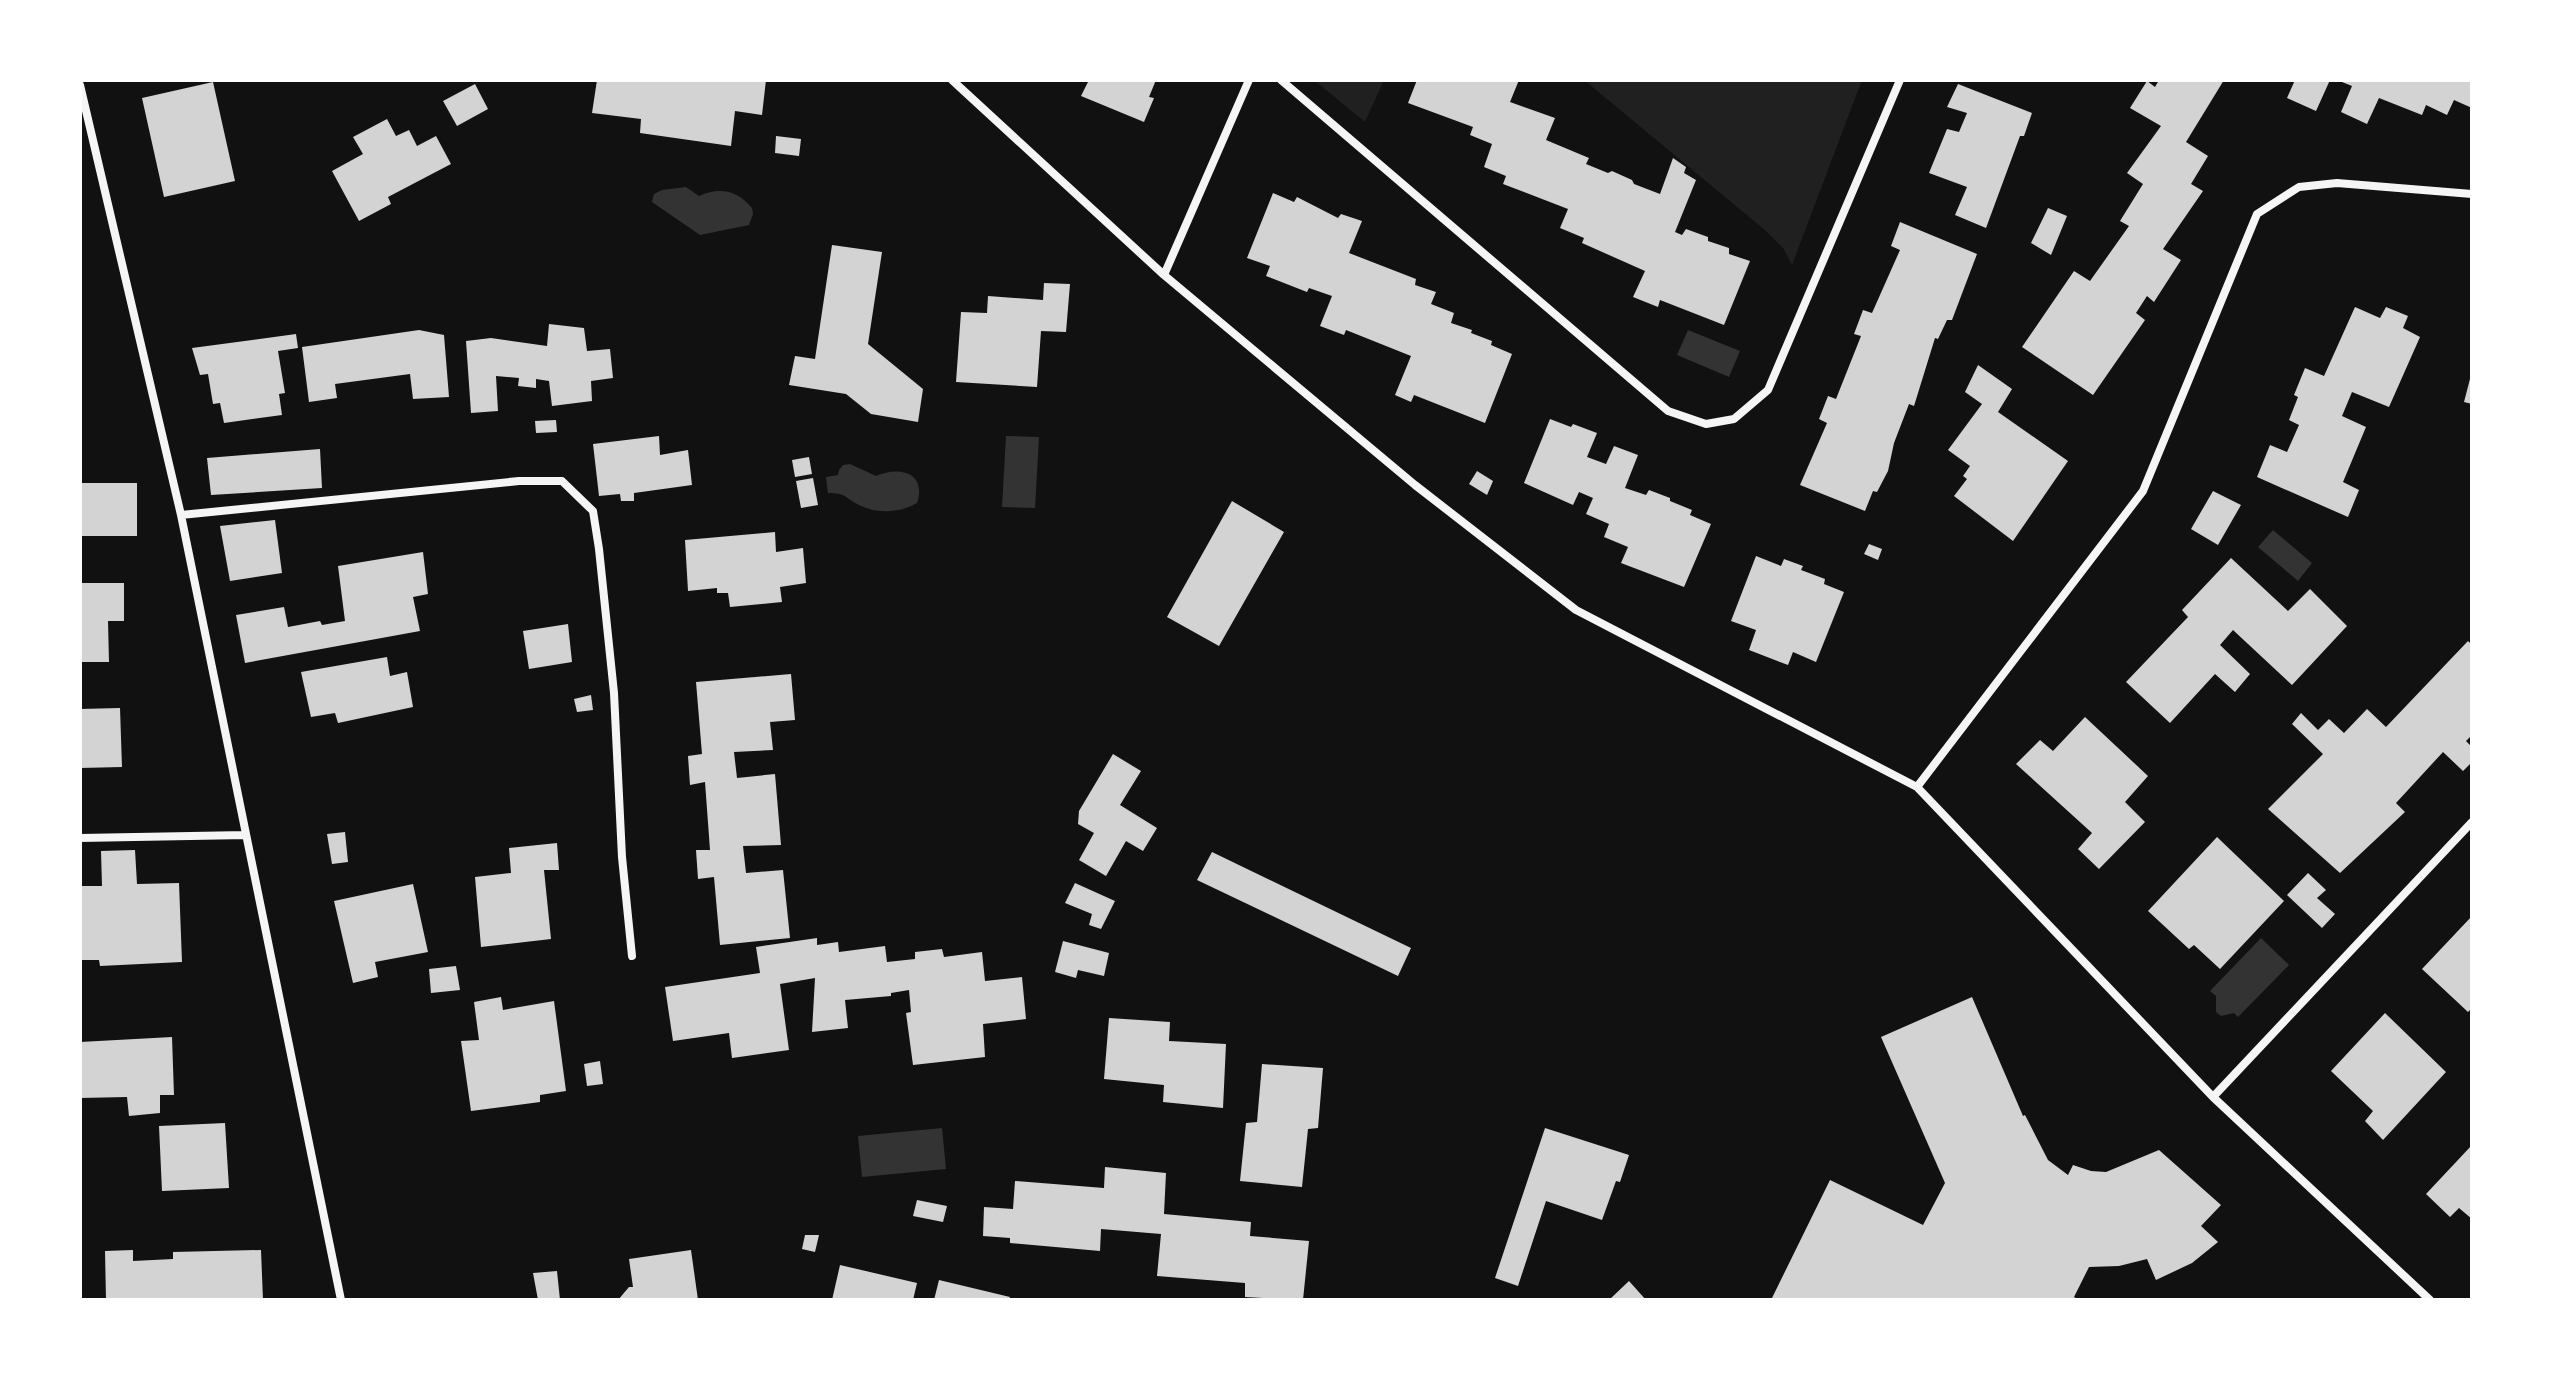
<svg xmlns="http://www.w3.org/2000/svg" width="2552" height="1380" font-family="Georgia,serif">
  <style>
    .green { fill: #202020 }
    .water { fill: #333 }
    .building { fill: #d3d3d3 }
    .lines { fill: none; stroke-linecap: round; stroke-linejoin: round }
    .minor { stroke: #f5f5f5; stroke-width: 8 }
  </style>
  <rect width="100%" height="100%" fill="#111"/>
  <!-- green -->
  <path class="green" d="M1314,80H1384L1365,122Z
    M1584,80H1862L1792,265L1783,248L1766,231Z"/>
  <!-- water -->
  <path class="water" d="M686,187L699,196C720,187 737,190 752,208L753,214L749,225L700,235L652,202L654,194L662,190Z
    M1688,330L1740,351L1729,377L1677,355Z
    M1006,436L1039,437L1035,508L1002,507Z
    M850,464L876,476C899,466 927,472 917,503C900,513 877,514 859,505C844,497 846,493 828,493L826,477L838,475L839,470L843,465Z
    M2273,530L2312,563L2298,581L2258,547Z
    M2261,938L2289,965L2238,1017L2234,1013L2221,1016L2216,1012V996L2210,991Z
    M942,1128L946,1169L862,1177L858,1136Z"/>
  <!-- building -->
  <path class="building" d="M597,80H766L762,115L735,111L731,146L640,133L641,119L592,113Z
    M1089,80H1156L1149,97L1154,98L1144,122L1081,96Z
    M1417,80H1519L1510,102L1555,118L1546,140L1589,158L1586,164L1608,173L1612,171L1632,180L1634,184L1660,194L1673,158L1686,167L1684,173L1696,180L1675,232L1682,235L1686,229L1708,237V241L1729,248V254L1750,261L1724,325L1660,300L1658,307L1633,297L1645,271L1582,243L1584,238L1560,228L1568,209L1503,184L1506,176L1484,167L1492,144L1470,135L1473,127L1408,103Z
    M2159,80H2224L2186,142L2208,156L2191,184L2203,191L2163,249L2181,260L2154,302L2147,296L2136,313L2145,320L2093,395L2022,347L2074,271L2090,281L2129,226L2120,221L2143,184L2127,173L2161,126L2130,108L2147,81L2155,87Z
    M2295,80H2330L2316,111L2287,98Z
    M2337,80H2472V108L2454,100L2447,115L2426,105L2422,115L2379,98L2367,124L2341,112L2352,86Z
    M213,82L235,181L164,197L142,98Z
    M475,84L488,109L457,126L443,101Z
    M1958,84L2032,113L2024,136H2020L1986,228L1955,215L1967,187L1929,173L1947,129L1959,132L1967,113L1947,107Z
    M387,119L396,136L409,130L417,146L436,136L451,164L388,197L391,204L359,221L332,171L363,154L353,137Z
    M776,136L801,139L799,156L775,153Z
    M1273,193L1294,202L1297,197L1338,218L1341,214L1362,221L1349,253L1416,279L1415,285L1436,292L1431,304L1454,313L1451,323L1472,330L1471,333L1492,341L1491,345L1512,354L1485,423L1414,395L1411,402L1395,395L1411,356L1346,330L1344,335L1320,326L1332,296L1309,288L1307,292L1266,276L1270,266L1247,258Z
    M2048,208L2067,216L2051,255L2031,243Z
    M1900,222L1977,254L1952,320H1947L1938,339L1935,338L1914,406L1909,404L1894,443L1888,471L1877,492L1873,491L1865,511L1800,485L1827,423L1819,419L1828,396L1836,399L1861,336L1854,334L1863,310L1872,313L1900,250L1891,246Z
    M832,245L882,252L868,344L923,389L918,422L871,414L846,394L789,385L795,356L815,359Z
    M1044,283L1070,284L1066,332L1041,331L1037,387L956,382L961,312L987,313L988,296L1043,300Z
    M2355,307L2380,318L2386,307L2408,316L2403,328L2420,337L2389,407L2352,392L2342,416L2366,427L2343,482L2359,490L2348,517L2257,477L2270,445L2287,452L2299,425L2289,420L2298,397L2294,395L2305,368L2324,376Z
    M549,324L584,328L587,351L610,349L613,378L591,381L592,401L552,406L549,381L536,379V388L518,386L519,378L496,376L498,411L471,413L466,341L491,338L547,346Z
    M419,330L444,335L449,397L413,399L410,374L335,384L337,398L309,402L302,347Z
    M296,334L298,348L278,351L285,393L279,394L282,415L224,423L220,403L213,404L208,374L200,375L192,348Z
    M1978,365L2012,389L1998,412L2068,461L2013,541L1954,496L1967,479L1963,476L1970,466L1948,450L1982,404L1965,392Z
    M2471,375L2472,376V404L2464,402Z
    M1550,419L1571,427L1573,424L1597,433L1587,457L1606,464L1614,446L1638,455L1625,488L1646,495L1649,490L1670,498V501L1692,510L1690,515L1711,524L1684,587L1621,563L1628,547L1604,537L1609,524L1586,514L1593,498L1579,492L1573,505L1524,483Z
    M556,420L557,432L536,433L535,421Z
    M659,436L660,455L688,450L692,485L634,493V501H621L620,494L599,496L593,444Z
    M320,449L322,488L211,495L207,458Z
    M809,457L812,474L795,477L792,460Z
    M1477,471L1493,481L1487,495L1469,484Z
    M813,478L818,505L801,508L796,481Z
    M80,483H137V536H80Z
    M2213,491L2241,505L2218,545L2191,529Z
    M1232,501L1284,532L1219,646L1167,617Z
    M275,520L282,573L230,581L220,526Z
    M775,532L776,552L803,548L806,583L780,587L782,602L730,607L728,593H717V588L688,591L685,540Z
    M1869,544L1882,549L1878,560L1864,554Z
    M423,552L428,594L413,597L420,631L245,663L236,615L284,607L288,627L320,621L322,625L345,621L338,566Z
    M1756,556L1781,566L1784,559L1803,566L1801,570L1825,579L1824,584L1844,592L1816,662L1793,652L1788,665L1749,650L1756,630L1731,621Z
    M2231,558L2288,611L2310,589L2347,626L2292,685L2233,630L2220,645L2250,674L2235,692L2215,674L2170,723L2126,682L2188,617L2182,610Z
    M80,583H124V621H108L109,662H80Z
    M568,624L572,662L529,669L523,631Z
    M2468,641L2472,645V735L2466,741L2472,747V762L2463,771L2443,752L2396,803L2405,812L2340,873L2268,809L2323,754L2292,724L2301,713L2318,730L2329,719L2344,733L2367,709L2386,727Z
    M387,657L390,676L407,672L413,707L338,723L335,713L311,717L301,672Z
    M791,674L795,720L770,722L773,750L734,752L737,778L775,774L781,845L743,846L746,873L783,870L790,938L720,945L714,877L698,879L696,850H710L705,782L690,785L688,756L702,754L696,682Z
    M591,695L593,710L577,712L574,699Z
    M120,708L122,767L80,768V709Z
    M2085,717L2148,776L2125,802L2145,822L2099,869L2078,849L2092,833L2016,764L2040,740L2053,751Z
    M1113,754L1141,771L1120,805L1157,828L1143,851L1126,841L1106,876L1079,860L1094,833L1078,824L1079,811Z
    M345,832L348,862L332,864L327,834Z
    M2217,837L2284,901L2220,969L2194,945L2189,949L2148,911Z
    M557,843L559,870H544L551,939L481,947L475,877L511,873L509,848Z
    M135,850L137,884L179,883L182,962L100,966L99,960H80V886H102L101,851Z
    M1212,852L1411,948L1398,976L1197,880Z
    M2308,873L2326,890L2317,898L2335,914L2322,928L2287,895Z
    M1075,883L1115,901L1101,929L1089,925L1092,914L1065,903Z
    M413,884L428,952L375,962L378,977L353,983L334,901Z
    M2472,916V1008L2468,1012L2422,969Z
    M817,938V945L838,942L839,952L885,946L887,962L915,959V952L942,949L944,957L982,952L985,981L1022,977L1026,1019L983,1024L985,1057L913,1065L906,1013L911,1012L909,990L891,993V996L845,1000L848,1028L812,1032L815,978L780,984L789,1050L732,1058L729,1033L673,1041L665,987L760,973L756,947Z
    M1063,941L1109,953L1104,976L1078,970L1076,978L1055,972Z
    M456,966L460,990L431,993L429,969Z
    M501,997L503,1010L554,1001L566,1091L540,1095V1102L471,1111L461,1041L479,1040L474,1002Z
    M1972,997L2023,1116L2025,1115L2048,1160L2068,1175L2073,1165L2091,1171L2106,1172L2159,1150L2221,1205L2201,1226L2218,1242L2192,1263L2156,1280L2147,1259L2119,1266L2089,1267L2074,1297L2079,1300H1771L1830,1180L1923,1225L1945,1183L1881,1037Z
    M2385,1013L2446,1072L2383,1140L2365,1121L2373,1111L2331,1071Z
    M1109,1018L1170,1022L1169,1041L1226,1044L1223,1108L1163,1102L1164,1085L1104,1079Z
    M172,1037L174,1095H160V1113L129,1116L127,1097L80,1098V1042Z
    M600,1061L603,1084L587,1086L584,1064Z
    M1262,1064L1323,1068L1318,1128L1308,1129L1302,1187L1240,1181L1246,1123L1257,1122Z
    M225,1123L229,1188L162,1191L159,1126Z
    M1545,1128L1629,1155L1620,1182L1616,1181L1602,1220L1546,1201L1518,1286L1495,1278Z
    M2472,1145V1219L2459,1208L2450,1217L2426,1194Z
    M1105,1167L1166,1173L1164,1214L1251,1222L1250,1236L1309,1241L1303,1300L1245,1297V1283L1157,1276L1161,1234L1101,1229L1100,1251L1010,1243V1238L983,1236L984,1207L1013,1209L1015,1181L1104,1188Z
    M917,1200L947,1206L943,1222L913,1216Z
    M805,1235H819L815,1252L802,1249Z
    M133,1250V1261L173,1259V1252L261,1250L263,1300H106L105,1251Z
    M691,1250L698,1300H618L629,1287H633L629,1259Z
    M840,1265L917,1283L913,1300H832Z
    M557,1271L560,1300H538L533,1273Z
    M939,1280L1010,1297L1009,1300H934Z
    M1629,1281L1646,1300H1609Z"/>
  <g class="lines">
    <!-- minor -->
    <path class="minor" d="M952,80L1164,275L1415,485L1576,610L1917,787L2213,1097L2430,1300
      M1281,80L1668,411L1706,424L1734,419L1768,390L1900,80
      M80,85L181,515L341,1300
      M1164,275L1249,80
      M181,515L519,481H562L593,511L599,549L614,693L622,857L632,956
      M1917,787L2143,491L2257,214L2299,187L2337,183L2472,194
      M80,838L246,835
      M2213,1097L2472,822"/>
  </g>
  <!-- border -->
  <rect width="2552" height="1380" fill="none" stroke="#ffffff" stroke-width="164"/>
</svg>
